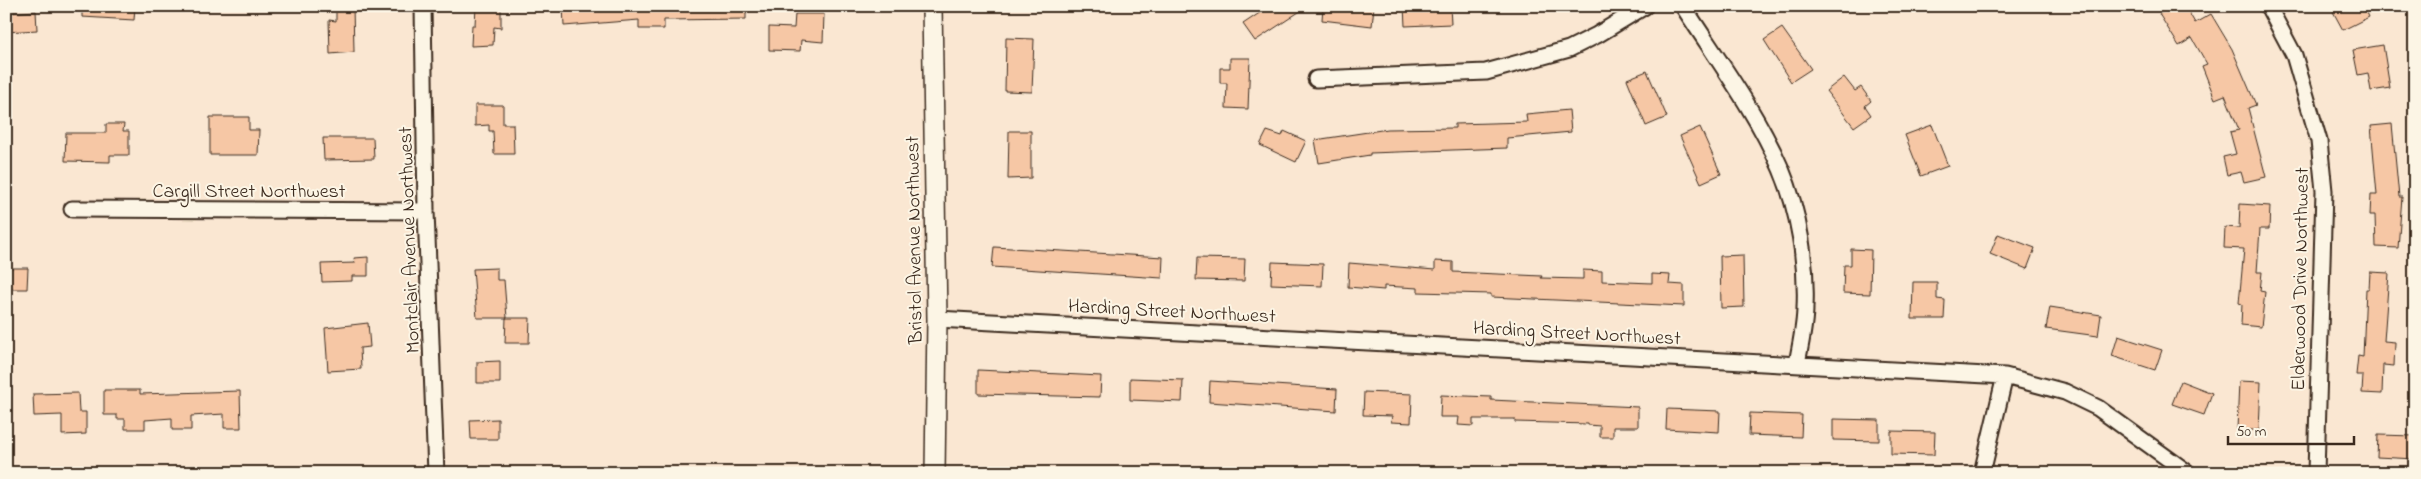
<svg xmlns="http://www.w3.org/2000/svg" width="2421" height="479" font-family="'Indie Flower',sans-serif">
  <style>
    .building { fill: #f6c7a5; stroke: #3b2a1e }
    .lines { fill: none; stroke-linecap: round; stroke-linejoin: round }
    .minor-casing { stroke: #3b2a1e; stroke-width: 19 }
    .tertiary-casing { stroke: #3b2a1e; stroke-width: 22 }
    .minor { stroke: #fcf5e5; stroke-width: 15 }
    .tertiary { stroke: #fcf5e5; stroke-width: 19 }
    .labels { text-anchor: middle; stroke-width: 4; stroke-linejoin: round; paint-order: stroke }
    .street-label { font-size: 20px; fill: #3b2a1e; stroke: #fcf5e5 }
  </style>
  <rect width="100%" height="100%" fill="#fae7d2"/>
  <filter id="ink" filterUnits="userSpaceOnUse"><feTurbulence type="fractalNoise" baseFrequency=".02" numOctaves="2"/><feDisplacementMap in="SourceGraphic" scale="10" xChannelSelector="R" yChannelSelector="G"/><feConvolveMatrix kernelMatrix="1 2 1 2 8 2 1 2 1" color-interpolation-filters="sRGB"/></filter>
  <g filter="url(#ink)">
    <!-- building -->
    <path class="building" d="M82,6H135L134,20L82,17Z
      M336,6H353L354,52L330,54L329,20L336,21Z
      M476,6H501V28L494,27L493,45L471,46L472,25H475Z
      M563,6H746V19L664,20V29H639V20L564,26Z
      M1270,6H1308L1255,41L1243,24Z
      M1323,6H1374L1372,26L1322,20Z
      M1404,6H1450L1451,24L1405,26Z
      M2172,6H2185L2195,23L2211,14L2232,49L2256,105L2248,108L2266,177L2244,182L2241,172L2227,175L2223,157L2236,154L2230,132L2239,130L2225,95L2215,99L2202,66L2207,64L2192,38L2179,46L2159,14Z
      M2330,6H2364L2369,17L2343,30Z
      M36,11L37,30L6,32V13Z
      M795,14H824L823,42L801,40L800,51L769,50V27L794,28Z
      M1782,28L1811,69L1791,82L1764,40Z
      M1006,38L1034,39L1032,92L1005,91Z
      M2383,45L2390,88L2371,91L2368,73L2358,75L2353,50Z
      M1230,58H1250L1248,109L1226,108L1227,83H1220V68H1230Z
      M1647,71L1667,117L1646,126L1627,79Z
      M1844,77L1855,91L1861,87L1871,101L1865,106L1871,115L1854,127L1826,91Z
      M475,105H503V124H513L514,154H494L493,131H489V125L475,126Z
      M1569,110L1571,132L1507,138V148L1370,153V155L1319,163L1315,140L1388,129L1455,128V124L1527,122L1526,114Z
      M210,117H249V130H259L258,155H210Z
      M106,124H124L123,131H129V155H110V162L65,161L66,133H106Z
      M2392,124L2399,197H2402L2398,248L2376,247L2375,215H2370L2371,195H2377L2371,126Z
      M1932,125L1948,166L1921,176L1905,135Z
      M1700,127L1721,174L1701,183L1680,136Z
      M1009,131H1031V178L1008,179Z
      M1267,131L1282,136L1284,131L1306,141L1296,162L1260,145Z
      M323,138H373L374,159L324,160Z
      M2240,204L2270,206L2269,229H2260L2257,272H2262L2260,291L2265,292L2261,327L2241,325L2242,304L2239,303L2244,249L2224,248L2225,227L2239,228Z
      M1998,234L2035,248L2027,269L1990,254Z
      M994,247L1163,257L1162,278L992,267Z
      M1851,249L1871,250L1870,294L1843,293L1844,265H1851Z
      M1743,255L1744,307L1721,308L1720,256Z
      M368,257V276H352V281L322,282L321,264L355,263L354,258Z
      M1197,258L1245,259L1244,281L1196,280Z
      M1435,261L1453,262V272L1542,276L1541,278L1583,279V270L1602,271V281L1652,283V274L1670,275L1669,284L1684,285V306L1491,297V294L1418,292V288L1384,286V290L1348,287L1349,263L1435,270Z
      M1272,262L1323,264L1322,286L1271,284Z
      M6,268H28L27,289H6Z
      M497,268V280H504L507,318H477L473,269Z
      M2370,272L2389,273L2384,341L2395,342L2394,366L2383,365L2382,394L2362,393L2363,375H2356L2358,356L2363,357L2366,289H2369Z
      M1913,282H1937V299L1945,300L1944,319H1912Z
      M2050,307L2101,315L2098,336L2046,329Z
      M506,318H530L529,343H505Z
      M368,323L370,347L360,348L361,369L328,371L325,328Z
      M2118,336L2162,350L2155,370L2112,356Z
      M500,361V383H477V362Z
      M978,370L1101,376L1100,397L978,394Z
      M1130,378L1183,380L1182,402L1130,400Z
      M1210,381L1337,389L1336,411L1209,402Z
      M2181,381L2212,393L2204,415L2172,404Z
      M2239,381L2261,382L2259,430H2237Z
      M104,390H140V394L240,391L241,428H224V414L191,416V430H172V418L145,420V429H125V419H117V415H104Z
      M1364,392L1412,394L1411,423L1391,422L1392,416L1363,415Z
      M78,393L79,412H86V434L62,435V415L34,416L33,394Z
      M1441,395L1491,397V400L1638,407V427H1613V437H1600V426L1588,425V424L1515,422V419H1473V426L1458,425L1459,417H1440Z
      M1667,409L1720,411L1719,432L1666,429Z
      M1750,413L1802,415L1801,437L1749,435Z
      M498,419V439H471L470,420Z
      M1833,419L1879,420V441L1833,440Z
      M1891,431L1935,432L1934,455L1891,454Z
      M2378,435L2415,436V459L2377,457Z"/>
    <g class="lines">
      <defs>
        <path id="minor" d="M423,6L426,211L436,473
          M1683,6C1717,59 1756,111 1781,169C1799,211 1807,263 1805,308C1805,326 1800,346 1797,364
          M2268,6L2294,55L2319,141L2324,191L2316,473
          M1316,79L1486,72L1569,49L1597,35L1645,6
          M72,209L426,211
          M937,319L2005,376L2065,392L2098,408L2188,473
          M1982,473L2005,376"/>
        <path id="tertiary" d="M932,6L937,319L935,473"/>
      </defs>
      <!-- minor casing -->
      <use href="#minor" class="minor-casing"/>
      <!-- tertiary casing -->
      <use href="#tertiary" class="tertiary-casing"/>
      <!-- minor -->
      <use href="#minor" class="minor"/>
      <!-- tertiary -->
      <use href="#tertiary" class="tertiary"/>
    </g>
  </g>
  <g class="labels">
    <!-- street labels -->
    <g class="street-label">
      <text x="249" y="197">Cargill Street Northwest</text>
      <text transform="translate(408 240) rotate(-92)" y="7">Montclair Avenue Northwest</text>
      <text transform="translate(913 240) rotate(-91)" y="7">Bristol Avenue Northwest</text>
      <text transform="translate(2299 279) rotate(-89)" y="7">Elderwood Drive Northwest</text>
      <text transform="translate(1172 310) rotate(3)" y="7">Harding Street Northwest</text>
      <text transform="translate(1577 332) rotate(3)" y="7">Harding Street Northwest</text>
    </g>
  </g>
  <!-- margin -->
  <rect width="2421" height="479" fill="none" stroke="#fcf5e5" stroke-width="25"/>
  <rect x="12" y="12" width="2396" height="454" fill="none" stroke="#3b2a1e" stroke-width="2" filter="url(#ink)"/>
  <!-- scale -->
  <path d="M2228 436v8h126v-8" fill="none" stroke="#3b2a1e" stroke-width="2.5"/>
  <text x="2236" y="436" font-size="15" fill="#3b2a1e" stroke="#fcf5e5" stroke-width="4" paint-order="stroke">50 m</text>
</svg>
